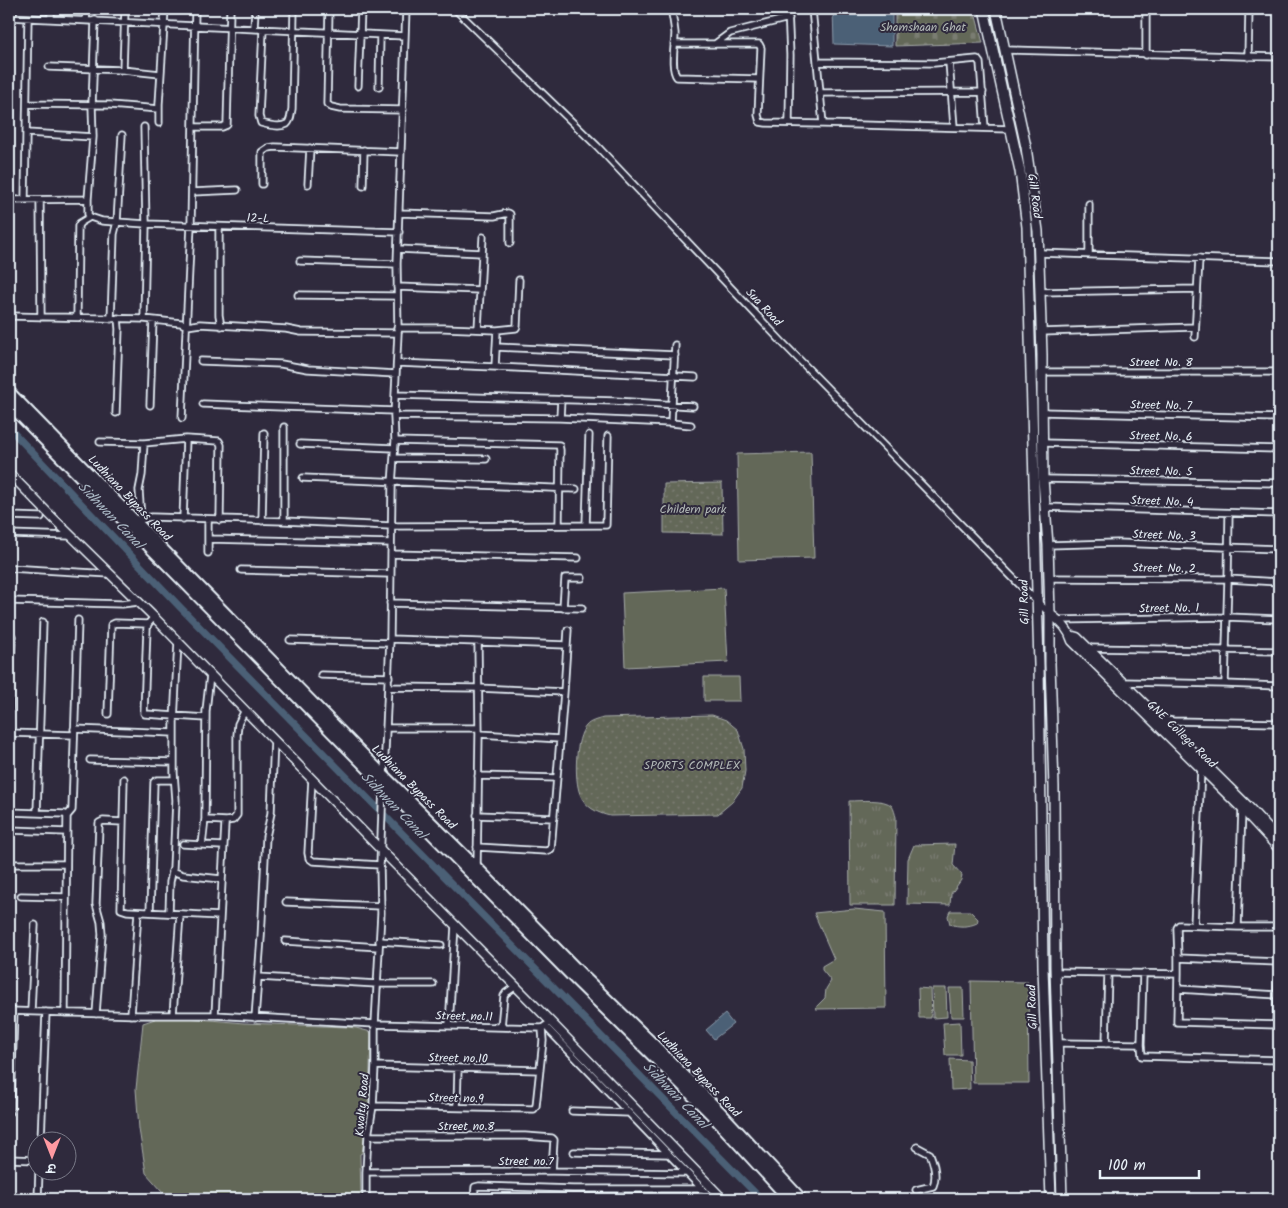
<svg xmlns="http://www.w3.org/2000/svg" width="1288" height="1208" font-family="Kalam,'Playpen Sans Deva',sans-serif">
  <style>
    .grass { fill: url(#grass-tufts); stroke: #a6aca8 }
    .cemetery { fill: url(#cemetery-stones); stroke: #a6aca8 }
    .park { fill: url(#park-dots); stroke: #a6aca8 }
    .garden { fill: #646759; stroke: #a6aca8 }
    .water { fill: #4b6076; stroke: #8a9aaa }
    .lines { fill: none; stroke-linecap: round; stroke-linejoin: round }
    .canal { stroke: #4b6076; stroke-width: 7 }
    .street-casing { stroke: #e8f1f8; stroke-width: 9 }
    .secondary-casing { stroke: #e8f1f8; stroke-width: 11 }
    .primary-casing { stroke: #e8f1f8; stroke-width: 12 }
    .highway-casing { stroke: #e8f1f8; stroke-width: 14 }
    .street { stroke: #2f2a3d; stroke-width: 5.5 }
    .secondary { stroke: #2f2a3d; stroke-width: 8 }
    .primary { stroke: #2f2a3d; stroke-width: 9 }
    .highway { stroke: #2f2a3d; stroke-width: 10 }
    .labels { text-anchor: middle; stroke-width: 4; stroke-linejoin: round; paint-order: stroke }
    .park-label { font-size: 12px; fill: #b3bab8; stroke: #2f2a3d }
    .street-label { font-size: 12px; fill: #e8f1f8; stroke: #2f2a3d }
    .water-label { font-size: 14px; font-style: italic; fill: #a9b7c4; stroke: #2f2a3d }
  </style>
  <defs>
    <pattern id="grass-tufts" width="24" height="20" patternUnits="userSpaceOnUse" patternTransform="scale(1.25)"><rect width="24" height="20" fill="#646759"/><path d="M3 7l-1-3M5 7V3M7 7l1-3M15 17l-1-3M17 17v-4M19 17l1-3" fill="none" stroke="#7a7d72"/></pattern>
    <pattern id="cemetery-stones" width="16" height="16" patternUnits="userSpaceOnUse" patternTransform="scale(1.25)"><rect width="16" height="16" fill="#646759"/><path d="M2 7V4a2 2 0 0 1 4 0v3zM10 15v-3a2 2 0 0 1 4 0v3z" fill="#7a7d72"/></pattern>
    <pattern id="park-dots" width="8" height="8" patternUnits="userSpaceOnUse" patternTransform="scale(1.25)"><rect width="8" height="8" fill="#646759"/><path d="M2 2h.1M6 6h.1" fill="none" stroke="#7a7d72" stroke-width="1.8" stroke-linecap="round"/></pattern>
  </defs>
  <rect width="100%" height="100%" fill="#2f2a3d"/>
  <filter id="ink" filterUnits="userSpaceOnUse"><feTurbulence type="fractalNoise" baseFrequency=".02" numOctaves="2"/><feDisplacementMap in="SourceGraphic" scale="10" xChannelSelector="R" yChannelSelector="G"/><feConvolveMatrix kernelMatrix="1 2 1 2 8 2 1 2 1" color-interpolation-filters="sRGB"/></filter>
  <g filter="url(#ink)">
    <!-- grass -->
    <path class="grass" d="M849,801C859,801 885,798 892,806C894,809 895,814 896,817L895,905H850Z
      M955,844L953,865L962,875L961,880L951,894L950,905L907,904L908,859L914,845Z
      M950,911H970L978,919L977,923C969,927 958,927 950,924L948,916Z"/>
    <!-- cemetery -->
    <path class="cemetery" d="M895,9H974L983,43L895,46Z"/>
    <!-- park -->
    <path class="park" d="M722,483L723,534L664,533V484Z
      M712,715L726,720L738,730L744,749L745,771L742,788L732,802L718,814L610,816C597,813 585,807 580,794C574,779 575,738 586,726C590,721 597,720 603,718Z"/>
    <!-- garden -->
    <path class="garden" d="M811,452L814,558L739,560L737,454Z
      M724,588L728,662L625,667L622,593Z
      M704,677H739L740,701H704Z
      M854,909L885,912L886,1008L816,1009L817,1006L825,998L826,989L831,981L822,970V966L834,959L814,913Z
      M971,981L1028,982L1029,1083H973Z
      M918,988L930,989L931,1018H919Z
      M932,988H946L947,1017L933,1018Z
      M949,988H963L964,1017H951Z
      M158,1018H187L244,1023L347,1027L356,1028L371,1032L369,1108L362,1153L360,1154L361,1199H169L146,1173L139,1129L136,1089L143,1023Z
      M960,1022L961,1055H945L943,1023Z
      M950,1059L969,1060L970,1089L951,1090Z"/>
    <!-- water -->
    <path class="water" d="M833,9H892V46L834,44Z
      M725,1014L733,1024L714,1039L706,1030Z"/>
    <g class="lines">
      <!-- canal -->
      <path class="canal" d="M9,428L179,606L761,1199"/>
      <defs>
        <path id="street" d="M329,9L327,104L331,107L340,109L403,110
          M455,9L597,146L782,342L1019,584L1050,614
          M671,9C673,17 674,25 675,33C675,45 670,68 677,77L759,79
          M719,9L727,10L788,9
          M788,9L790,55L789,123
          M812,9L823,124L1011,129
          M9,17L405,36
          M51,19V9
          M86,20L87,9
          M254,29L255,9
          M263,30L259,116L261,123C268,125 280,128 287,124C291,121 291,113 292,109L294,9
          M674,44H759L761,48L758,115L760,122L766,123L823,124
          M715,44L730,33L789,18
          M1006,50L1279,57
          M1146,55V9
          M1248,57L1249,9
          M817,62L934,63L977,59L980,63L985,128
          M949,62L954,127
          M49,67L123,70L160,74
          M123,70L125,9
          M358,86L361,9
          M379,87L380,35
          M819,93L983,92
          M28,104L110,105L159,109
          M159,123V104L165,9
          M144,127L146,224L144,319L181,323L187,326L200,324L286,329L301,332L398,333
          M193,127H222L227,125L230,9
          M27,133L93,137
          M262,184V152L268,148L275,147L401,152
          M308,184L310,148
          M363,186L364,150
          M192,192L237,190
          M25,199L28,18
          M88,199V214L90,217
          M9,200L88,199L93,137L92,105L95,20
          M40,200L41,317
          M400,213L494,216L508,213L510,214V243
          M219,227V315L221,326
          M398,249L482,253
          M1039,253L1279,261
          M1089,254V204
          M300,261L397,264
          M397,287L480,290
          M1040,292L1197,289
          M298,295L397,296
          M9,316L144,319
          M77,317L78,226L80,223L90,217L102,221L146,224L399,232
          M111,319L114,234L117,222L122,135
          M397,328H444L497,330L495,367
          M478,329L483,237
          M497,330L516,328L517,326L519,280
          M1041,332L1195,327
          M1195,337L1199,258
          M496,347L675,355
          M201,361L281,364L308,369L396,374
          M397,363L495,367L695,377
          M1042,372H1279
          M395,395L615,401L693,406
          M203,404L394,411
          M150,405L153,320
          M1042,412L1279,418
          M116,413L119,329L118,318
          M394,416L560,418L671,423L691,425
          M182,418L191,225L195,9
          M560,418L561,399
          M671,423L675,345
          M395,441L559,445L560,450L559,525
          M100,442L144,443L186,439L219,441L221,445L220,520
          M1043,443L1279,449
          M300,444L394,448
          M394,458L486,459
          M303,478L576,489
          M1043,479L1279,483
          M1045,507L1279,514
          M9,516L41,517
          M141,519L139,490L142,475L144,443
          M183,519L186,439
          M208,519V553
          M262,521L264,433
          M284,521V427
          M136,522L145,518L152,517L284,521L391,526L606,525L608,436
          M586,525L589,435
          M9,534L71,536
          M209,539L391,543
          M1048,545L1117,543L1279,549
          M391,554L578,558
          M9,568L110,574
          M241,570L390,574
          M1048,578L1228,579L1279,582
          M9,601L122,604L138,602
          M390,603L582,608
          M563,608L565,578H582
          M154,617L148,624L147,628L144,713L145,714L206,718
          M1058,620L1227,617L1279,619
          M390,639L567,645
          M290,640L390,643
          M1088,648L1279,651
          M210,675L206,711L205,818L207,820L226,821
          M321,675L389,677
          M1122,682L1225,684L1279,686
          M1225,684L1228,579L1229,513
          M389,687L478,688L564,692L568,630
          M108,714L111,625L115,623L148,624
          M9,718L12,636
          M1160,719L1173,721L1279,723
          M387,728H478
          M74,729L174,733
          M9,733L74,735
          M479,734L560,739
          M90,760L174,762
          M384,775L390,639L392,485L395,441L394,416L398,333L397,264L406,9
          M478,776L557,778
          M124,779L121,909L127,911L220,916
          M312,779L308,853L309,858L313,861L380,865
          M9,812L65,814L67,816L65,1013
          M37,813L43,622
          M477,815L554,818
          M67,816L72,810L78,620
          M9,830L66,832
          M183,844L223,846
          M202,845L205,819
          M477,847L546,851L551,849L564,692
          M9,864H66
          M477,868L479,734L478,642
          M172,871L183,875L221,879
          M21,896L66,897
          M286,902L381,906
          M150,912L154,782L157,780H174
          M169,913L170,882L173,868L176,800L174,773V722L178,642
          M1194,925L1201,768
          M1238,927L1242,809
          M285,941L379,947
          M379,941L441,945
          M1178,958L1177,928L1179,925L1238,927H1279
          M1055,972L1178,974L1177,1022L1279,1025
          M1178,974V958L1279,962
          M258,977L377,984H433
          M1178,989L1279,995
          M9,1011L141,1015H215L375,1024L542,1028L551,1022
          M31,1011L35,925
          M96,1014L102,934L101,922L96,904L99,826V823L103,821L123,822
          M131,1015L138,912
          M173,1015L180,914
          M215,1015L225,824L226,821L233,820L237,815V735L238,724L245,710
          M255,1018L261,938L266,837L271,813L274,740
          M1276,1025L1279,962
          M449,1026L455,925
          M545,1026L712,1199
          M501,1027L504,996L506,993L516,986
          M1058,1043L1138,1044L1141,1045L1142,1056L1279,1060
          M1106,1044L1108,973
          M1141,1045L1143,973
          M375,1066L540,1070
          M373,1106L534,1109L536,1106L543,1041L542,1028
          M457,1107L458,1068
          M572,1111L629,1113
          M9,1112L11,1108V1102L14,1011
          M368,1136H525L552,1138L554,1140L552,1171
          M41,1140L46,1012
          M574,1152L668,1154
          M9,1159L38,1160
          M366,1172L552,1171L686,1173
          M916,1190L933,1186C937,1177 934,1164 930,1154L917,1147
          M38,1199L39,1170
          M366,1199V1172L368,1136L373,1106L375,1066V1024L381,913L380,865L383,785
          M474,1199L475,1187L479,1186L573,1189H702"/>
        <path id="secondary" d="M9,473L51,516L154,617L381,850L551,1022L723,1199
          M1050,614C1059,620 1069,630 1072,641L1242,809L1279,849
          M1070,635L1077,637L1247,805L1279,840"/>
        <path id="primary" d="M984,9L1020,171L1027,227L1039,665L1043,967L1051,1199
          M996,9L1026,147L1038,231L1042,355V393L1043,479L1048,545L1050,614V664L1054,787L1055,967L1062,1199"/>
        <path id="highway" d="M9,392L384,776L477,868L582,975L655,1046L719,1111L801,1199
          M9,404L576,980L649,1052L713,1116L789,1199"/>
      </defs>
      <!-- street casing -->
      <use href="#street" class="street-casing"/>
      <!-- secondary casing -->
      <use href="#secondary" class="secondary-casing"/>
      <!-- primary casing -->
      <use href="#primary" class="primary-casing"/>
      <!-- highway casing -->
      <use href="#highway" class="highway-casing"/>
      <!-- street -->
      <use href="#street" class="street"/>
      <!-- secondary -->
      <use href="#secondary" class="secondary"/>
      <!-- primary -->
      <use href="#primary" class="primary"/>
      <!-- highway -->
      <use href="#highway" class="highway"/>
    </g>
  </g>
  <g class="labels">
    <!-- park labels -->
    <g class="park-label">
      <text x="923" y="31">Shamshaan Ghat</text>
      <text x="693" y="513">Childern park</text>
      <text x="692" y="769">SPORTS COMPLEX</text>
    </g>
    <!-- street labels -->
    <g class="street-label">
      <text transform="translate(1035 196) rotate(82)" y="4">Gill Road</text>
      <text transform="translate(258 218) rotate(2)" y="4">12-L</text>
      <text transform="translate(764 307) rotate(47)" y="4">Sua Road</text>
      <text x="1161" y="366">Street No. 8</text>
      <text transform="translate(1161 405) rotate(1)" y="4">Street No. 7</text>
      <text transform="translate(1161 436) rotate(1)" y="4">Street No. 6</text>
      <text transform="translate(1161 471) rotate(1)" y="4">Street No. 5</text>
      <text transform="translate(130 498) rotate(46)" y="4">Ludhiana Bypass Road</text>
      <text transform="translate(1162 501) rotate(2)" y="4">Street No. 4</text>
      <text transform="translate(1164 535) rotate(2)" y="4">Street No. 3</text>
      <text transform="translate(1164 568) rotate(1)" y="4">Street No. 2</text>
      <text transform="translate(1024 602) rotate(-91)" y="4">Gill Road</text>
      <text transform="translate(1169 608) rotate(-1)" y="4">Street No. 1</text>
      <text transform="translate(1182 734) rotate(44)" y="4">GNE College Road</text>
      <text transform="translate(414 787) rotate(45)" y="4">Ludhiana Bypass Road</text>
      <text transform="translate(1032 1007) rotate(-92)" y="4">Gill Road</text>
      <text transform="translate(464 1016) rotate(1)" y="4">Street no.11</text>
      <text transform="translate(458 1058) rotate(1)" y="4">Street no.10</text>
      <text transform="translate(699 1074) rotate(46)" y="4">Ludhiana Bypass Road</text>
      <text transform="translate(456 1098) rotate(1)" y="4">Street no.9</text>
      <text transform="translate(362 1105) rotate(-85)" y="4">Kwalty Road</text>
      <text x="466" y="1130">Street no.8</text>
      <text x="526" y="1165">Street no.7</text>
    </g>
    <!-- water labels -->
    <g class="water-label">
      <text transform="translate(111 515) rotate(46)" y="5">Sidhwan Canal</text>
      <text transform="translate(394 805) rotate(46)" y="5">Sidhwan Canal</text>
      <text transform="translate(676 1095) rotate(46)" y="5">Sidhwan Canal</text>
    </g>
  </g>
  <!-- margin -->
  <rect width="1288" height="1208" fill="none" stroke="#2f2a3d" stroke-width="30"/>
  <rect x="15" y="15" width="1258" height="1178" fill="none" stroke="#e8f1f8" stroke-width="2" filter="url(#ink)"/>
  <!-- north arrow -->
  <g transform="translate(52 1156) rotate(180)"><circle r="24" fill="#2f2a3d" stroke="#797a88"/>
  <path d="M0-4L9 19L0 12L-9 19Z" fill="#ff9aa2"/>
  <text y="-8" font-size="14" font-weight="bold" text-anchor="middle" fill="#e8f1f8">उ</text>
  </g>
  <!-- scale -->
  <path d="M1100 1170v8h99v-8" fill="none" stroke="#e8f1f8" stroke-width="2.5"/>
  <text x="1108" y="1170" font-size="15" fill="#e8f1f8" stroke="#2f2a3d" stroke-width="4" paint-order="stroke">100 m</text>
</svg>
